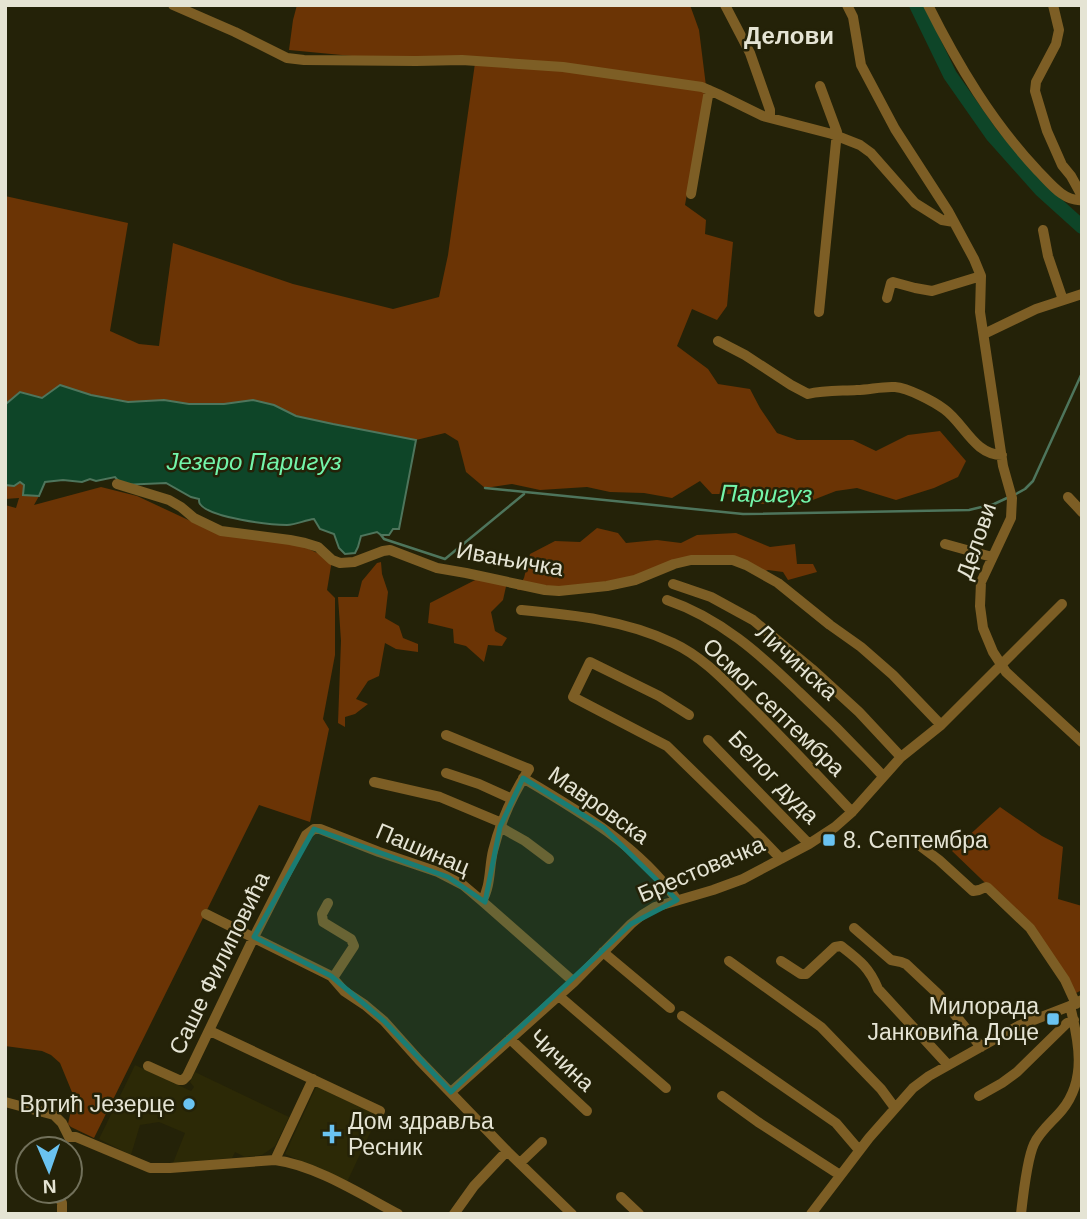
<svg xmlns="http://www.w3.org/2000/svg" width="1087" height="1219" font-family="Arial,sans-serif">
  <style>
    .built { fill: #2c2906 }
    .green { fill: #6b3405 }
    .water { fill: #0e4528; stroke: #4e755c; stroke-width: 2 }
    .lines { fill: none; stroke-linecap: round; stroke-linejoin: round }
    .stream { stroke: #4e755c; stroke-width: 2.5 }
    .river { stroke: #0e4528; stroke-width: 14 }
    .minor { stroke: #7d5e25; stroke-width: 10 }
    .marked { fill: #1a7c73; fill-opacity: 0.2; stroke: #1a7c73; stroke-width: 5; stroke-linejoin: round }
    .poi-dot { fill: #6ac3f1; stroke: #242208; stroke-width: 2.5 }
    .labels { text-anchor: middle; stroke-width: 5; stroke-linejoin: round; paint-order: stroke }
    .street-label { font-size: 23px; fill: #e5e4d4; stroke: #242208 }
    .poi-label { font-size: 23px; fill: #e5e4d4; stroke: #242208; text-anchor: start }
    .neighbourhood-label { font-size: 24px; font-weight: bold; fill: #e5e4d4; stroke: #242208 }
    .water-label { font-size: 24px; font-style: italic; fill: #73f4aa; stroke: #242208 }
  </style>
  <rect width="100%" height="100%" fill="#242208"/>
  <!-- built -->
  <path class="built" d="M135,1065L191,1091L194,1087L190,1082L195,1072L289,1117L275,1146L262,1155L245,1157L235,1152L232,1158L173,1163L185,1133L159,1122L140,1125L131,1155L99,1139Z
    M317,1085L379,1114L347,1182L285,1154Z"/>
  <!-- green -->
  <path class="green" d="M297,5H690L699,30L706,86L685,205L706,220L705,234L733,242L727,306L717,320L692,309L677,346L708,369L718,384L750,389L760,408L777,433L797,440H853L876,451L908,435L940,431L966,461L958,477L934,488L896,500L857,488L836,491L800,505L786,503L760,504L740,494H712L700,481L672,498L644,493L610,492L587,487L540,490L512,484L485,488L466,472L458,441L445,433L416,440L333,424L296,416L274,405L253,400L224,404H189L164,400L128,402L91,395L60,385L42,398L20,392L7,403L5,402V196L128,223L110,331L139,344L159,346L173,243L293,284L393,309L439,297L448,255L476,56L373,58L289,50L293,20Z
    M20,482L24,485V495L39,496L34,505L101,487L137,496L212,531L294,542L332,560L327,590L335,598V655L323,719L329,729L310,822L259,805L94,1138L71,1127L68,1124L74,1097L60,1063L51,1055L42,1051L5,1046V505L16,508L19,498L5,499V485L14,486Z
    M597,528L618,533L626,543L657,540L681,543L697,535L736,533L770,547L795,544L797,564H813L817,572L788,580L783,572L768,570L761,573L746,565L708,559L634,580L559,591L517,590L524,578L530,554L555,541L580,542Z
    M381,562L382,574L388,592L385,618L399,626L403,638L418,644V652L396,649L385,643L379,676L368,681L356,699L368,704L355,714L345,717V727L338,723L341,641L338,597H358L362,581L377,563Z
    M483,576L507,582L503,600L491,612L495,631L507,638L502,646L488,645L484,662L466,646L454,643L453,629L428,623L430,603Z
    M1000,807L1042,836L1063,847L1058,899L1082,906V990L1074,994L1029,925L952,851Z"/>
  <!-- water -->
  <path class="water" d="M60,385L91,395L128,402L164,400L189,404H224L253,400L274,405L296,416L333,424L416,440L399,529H393L389,535H381L377,532L361,536L358,547L355,553L345,554L339,548L334,534L320,529L314,519C305,520 296,525 287,525C271,525 210,518 200,504C199,503 199,501 199,499L191,497L166,483L122,485L115,477L96,481L90,479L82,482L63,480L45,482L39,496L23,495L24,485L20,482L14,486L5,485V402L7,403L20,392L42,398Z"/>
  <g class="lines">
    <!-- stream -->
    <path class="stream" d="M485,488L743,514L969,510L994,504L1007,498
      M1016,494L1025,489L1033,481L1082,373
      M381,535L384,539L445,559L524,494"/>
    <!-- river -->
    <path class="river" d="M916,5L950,75L992,135L1041,190L1082,227"/>
    <!-- minor -->
    <path class="minor" d="M173,5L235,32L287,58L304,60L416,61L462,60L563,67L702,87L718,94L763,116L832,134L860,145L871,153L915,203L942,220L954,222
      M725,5L750,53L770,110V118
      M847,5L853,17L861,65L895,129L948,211L974,259L981,276L980,312L1003,466L1012,498L1011,518L981,582L980,606L983,628L993,652L1006,672L1082,742
      M928,5C958,65 992,122 1038,171C1050,183 1064,202 1082,200
      M1053,5L1059,30L1056,44L1036,82L1035,91L1047,131L1062,165L1071,176L1082,196
      M691,194L709,90
      M1043,230L1048,256L1063,300
      M887,298L891,283L893,282L915,288L932,291L981,276
      M819,312L837,132L820,86
      M984,334L1036,309L1082,294
      M718,341L745,355L791,385L808,394C824,390 840,391 857,390C869,390 882,386 895,387C908,388 933,401 944,409C964,423 974,455 1002,455
      M117,484L169,500L181,507L194,518L221,531L290,540L305,543L318,547L332,560L340,563L354,562L383,551L390,550L437,568L466,573L545,590L559,591L607,586L635,580L674,564L691,560H733L746,565L778,583L830,625L861,647L893,675L941,725
      M1068,497L1082,512
      M945,544L992,557
      M673,584L711,597L753,620L812,669L859,712L901,757
      M667,600C720,618 760,654 799,692C828,719 856,747 883,776
      M521,610C573,615 626,620 673,643C701,656 722,678 744,700C781,736 816,774 852,812
      M689,715L659,696L590,662L573,697L667,746L753,830L781,859
      M446,735L529,769C513,794 500,822 493,851C489,867 491,886 482,901
      M708,740L809,844
      M446,773L479,784L512,799
      M523,778C579,811 639,846 677,900
      M374,782L440,797L502,823
      M500,827L525,841L549,859
      M919,845L939,860L973,891L979,890L986,887L988,888L1030,928L1065,980L1076,1004
      M328,903L322,914L323,922L351,939L354,946L333,978
      M206,914L331,976L344,991L365,1005L384,1021L419,1060L507,1151L572,1214
      M854,928L891,960L901,962L906,964L939,995L981,1047
      M603,952L670,1008
      M729,961L821,1027L881,1089L895,1108
      M781,961L801,974H806L835,947L841,946C859,960 869,967 878,989L948,1065
      M559,996L666,1088
      M682,1016L836,1123L859,1150
      M210,1031L380,1111
      M510,1039L587,1111
      M148,1066L179,1080H183L187,1076L254,937L306,835L314,829H320L379,852L438,872L463,885L482,901L574,982
      M451,1092L574,982L631,924L642,915L655,907L713,890L743,879L809,844L835,827L852,812L901,757L941,725L1062,604
      M722,1096L758,1122L840,1175
      M979,1096L1002,1083L1017,1072L1067,1023L1074,1020
      M5,1102L54,1115L62,1123L69,1137
      M69,1137H76L150,1168H170L275,1160C315,1165 362,1195 398,1214
      M275,1160L313,1079
      M520,1163L542,1142
      M56,1191L62,1203V1214
      M621,1197L639,1214
      M454,1214L474,1186L507,1151
      M811,1214L869,1138L913,1088L929,1076L1018,1026L1070,1006L1082,1000
      M1021,1214C1023,1196 1027,1159 1034,1144C1040,1131 1053,1121 1062,1110C1087,1079 1079,1042 1070,1006"/>
  </g>
  <!-- marked area -->
  <path class="marked" d="M523,778L604,828L677,900L631,924L451,1092L384,1021L331,976L254,937L314,829L448,877L485,902L500,827Z"/>
  <!-- markers -->
  <g class="poi-dot">
    <rect x="822" y="833" width="14" height="14" rx="3.5"/>
    <rect x="1046" y="1012" width="14" height="14" rx="3.5"/>
    <circle cx="189" cy="1104" r="7"/>
    <path d="M328.5 1123.5h7v7h7v7h-7v7h-7v-7h-7v-7h7z"/>
  </g>
  <g class="labels">
    <!-- street labels -->
    <g class="street-label">
      <text transform="translate(976 541) rotate(-71)" y="8">Делови</text>
      <text transform="translate(510 559) rotate(10)" y="8">Ивањичка</text>
      <text transform="translate(797 662) rotate(42)" y="8">Личинска</text>
      <text transform="translate(774 707) rotate(44)" y="8">Осмог септембра</text>
      <text transform="translate(774 777) rotate(46)" y="8">Белог дуда</text>
      <text transform="translate(599 805) rotate(35)" y="8">Мавровска</text>
      <text transform="translate(423 849) rotate(23)" y="8">Пашинац</text>
      <text transform="translate(701 869) rotate(-23)" y="8">Брестовачка</text>
      <text transform="translate(219 963) rotate(-64)" y="8">Саше Филиповића</text>
      <text transform="translate(562 1060) rotate(43)" y="8">Чичина</text>
    </g>
    <!-- poi labels -->
    <g class="poi-label">
      <text x="843" y="848">8. Септембра</text>
      <text x="1039" y="1014" text-anchor="end">Милорада<tspan x="1039" dy="26">Јанковића Доце</tspan></text>
      <text x="175" y="1112" text-anchor="end">Вртић Језерце</text>
      <text x="348" y="1129">Дом здравља<tspan x="348" dy="26">Ресник</tspan></text>
    </g>
    <!-- neighbourhood labels -->
    <g class="neighbourhood-label">
      <text x="789" y="44">Делови</text>
    </g>
    <!-- water labels -->
    <g class="water-label">
      <text x="254" y="470">Језеро Паригуз</text>
      <text transform="translate(766 494) rotate(1)" y="8">Паригуз</text>
    </g>
  </g>
  <!-- border -->
  <rect width="1087" height="1219" fill="none" stroke="#e5e4d4" stroke-width="14"/>
  <!-- north arrow -->
  <g transform="translate(49 1170) rotate(178)"><circle r="33" fill="#242208" stroke="#71705a" stroke-width="2"/>
  <path d="M0-5L12 26L0 18L-12 26Z" fill="#6ac3f1"/>
  <text y="-10" font-size="19" font-weight="bold" text-anchor="middle" fill="#e5e4d4">N</text>
  </g>
</svg>
